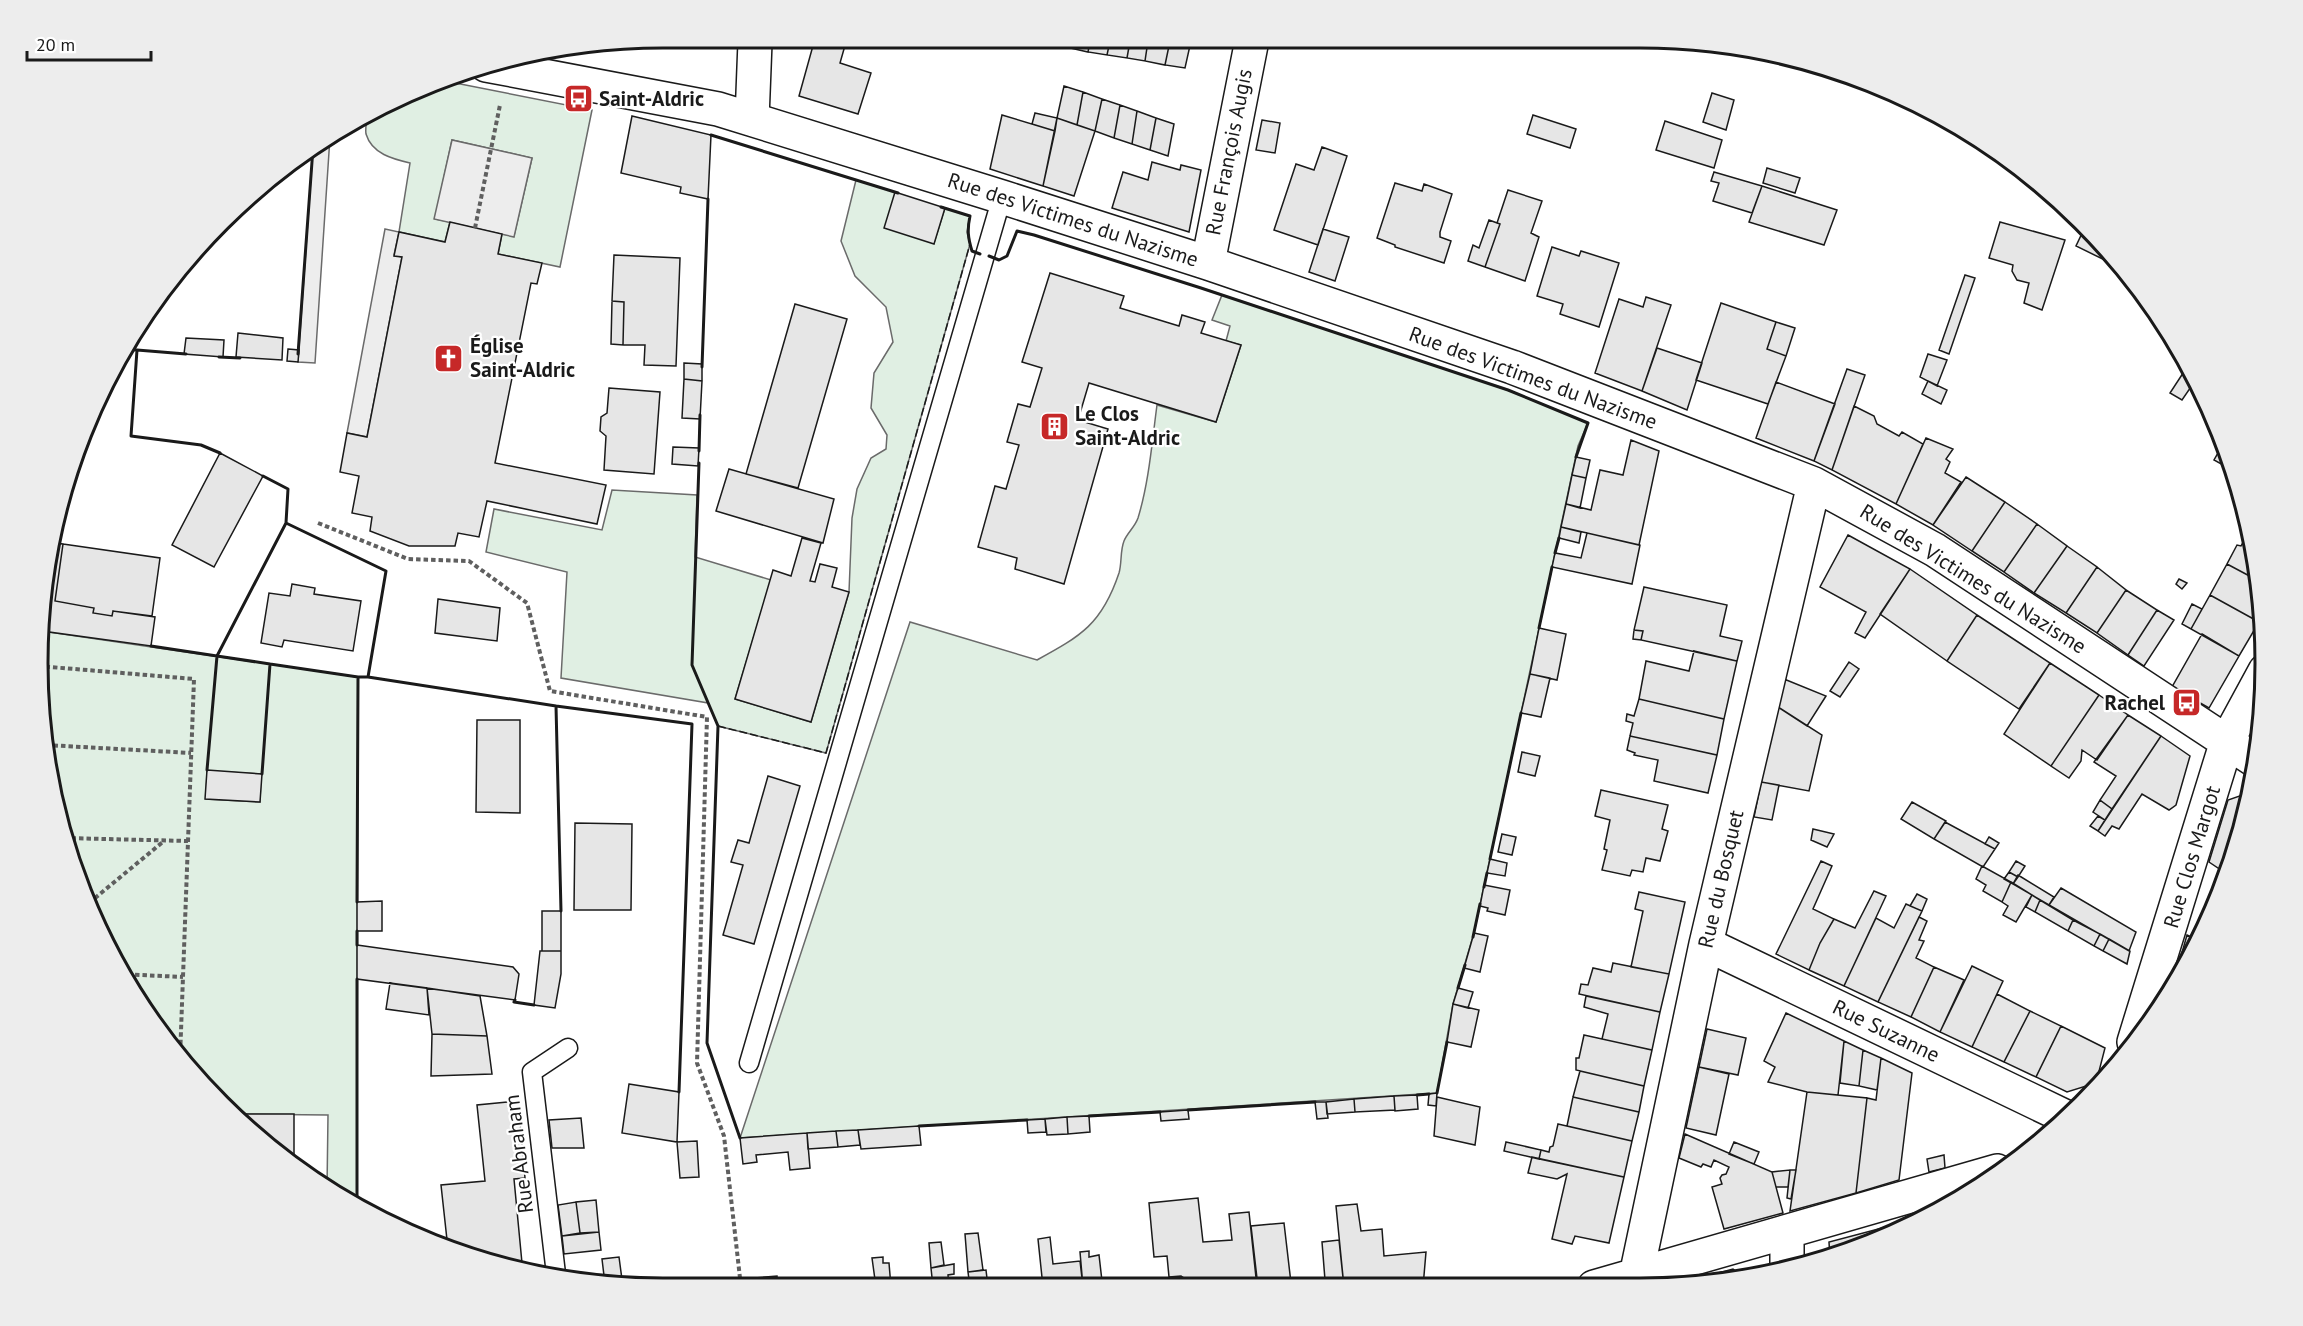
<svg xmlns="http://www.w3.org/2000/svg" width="2303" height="1326" font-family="'PT Sans',sans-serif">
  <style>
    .green { fill: #e0efe3; stroke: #6a6a6a; stroke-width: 1.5; fill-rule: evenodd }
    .parking { fill: #ededed; stroke: #6a6a6a; stroke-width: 1.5 }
    .building { fill: #e6e6e6; stroke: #1a1a1a; stroke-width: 1.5 }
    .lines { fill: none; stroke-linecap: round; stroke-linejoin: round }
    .lane-casing { stroke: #1a1a1a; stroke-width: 21 }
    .street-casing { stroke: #1a1a1a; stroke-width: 36 }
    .path { stroke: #5f5f5f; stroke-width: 4; stroke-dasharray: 4.5 3; stroke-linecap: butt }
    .lane { stroke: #fff; stroke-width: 18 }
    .street { stroke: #fff; stroke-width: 33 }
    .fence { stroke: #1a1a1a; stroke-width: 1.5; stroke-dasharray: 8 3; stroke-linecap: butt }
    .wall { stroke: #1a1a1a; stroke-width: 3 }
    .labels { text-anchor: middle; stroke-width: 4.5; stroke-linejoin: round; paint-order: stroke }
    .poi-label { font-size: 21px; font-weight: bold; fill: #1a1a1a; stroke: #fff; text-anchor: start }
    .street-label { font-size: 21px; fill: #1a1a1a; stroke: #fff }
    .rim { fill: none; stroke: #1a1a1a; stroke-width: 3 }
  </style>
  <rect width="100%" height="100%" fill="#fff"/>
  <!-- green -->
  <path class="green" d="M440,80L592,110L560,267L498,254L502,234L514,236L532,158L452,140L435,219L450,222L445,242L399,232L410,163C393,159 372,154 366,134C365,128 367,120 367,114L386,102Z
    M856,180L895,192L934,243L945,208L970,216L967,232L970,244L826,753L718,726L708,703L561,678L567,572L486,552L494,509L602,530L612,490L697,495L695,557L771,580L735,699L811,722L849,592L852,518L857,489L871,458L886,449L887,435L871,408L874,373L893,342L886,307L855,276L841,241Z
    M1222,295L1508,390L1588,423L1578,446L1474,933L1453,1004L1437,1093L740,1138L910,622L1037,660C1081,636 1102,624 1119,573C1122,563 1120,551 1124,541C1127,533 1135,527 1138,518C1149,482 1152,442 1157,405L1216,422L1241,345L1226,341L1230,326L1212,320Z
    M42,631L358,677L357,1203L327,1189L328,1115L232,1114L167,1044L121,975L71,864L49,785L38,663ZM207,771L261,774L260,802L206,799Z"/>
  <!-- parking -->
  <path class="parking" d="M330,137L315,363L298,362L313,148Z
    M452,140L532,158L514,237L434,219Z
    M385,229L399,232L394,255L402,257L367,437L347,433Z"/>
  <!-- building -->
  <path class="building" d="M1071,41H1090L1088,52L1070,48Z
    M1090,41H1110L1107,55L1088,52Z
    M1110,41H1130L1127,58L1107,55Z
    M1130,41H1148L1145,61L1127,58Z
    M1148,41H1170L1165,65L1145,61Z
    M1170,41H1191L1185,68L1165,65Z
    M814,42H846L840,63L871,73L858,114L799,96Z
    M1064,86L1083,92L1077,125L1057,118Z
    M1083,92L1102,99L1095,131L1077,125Z
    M1712,93L1734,100L1726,130L1703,122Z
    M1102,99L1120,105L1114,138L1095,131Z
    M1120,105L1137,111L1132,144L1114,138Z
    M1137,111L1156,118L1150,150L1132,144Z
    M1035,113L1057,118L1055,131L1032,124Z
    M1002,115L1055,131L1043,186L990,169Z
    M1533,115L1576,129L1570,148L1527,134Z
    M632,116L711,135L708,199L680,193L681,187L621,173Z
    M1057,118L1095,131L1074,196L1043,186Z
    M1156,118L1174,124L1168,156L1150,150Z
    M1262,120L1280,123L1275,153L1256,150Z
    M1665,121L1722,140L1714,168L1656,150Z
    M1322,147L1347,156L1318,245L1274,230L1296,164L1314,170Z
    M1152,162L1180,170L1181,165L1201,170L1189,232L1112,208L1123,172L1148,180Z
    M1767,168L1800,178L1795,193L1763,183Z
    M1714,172L1762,186L1752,213L1713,201L1719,183L1711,181Z
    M1395,183L1422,191L1424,184L1452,194L1440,232V237L1451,241L1444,263L1395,247V245L1377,238Z
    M1762,186L1837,210L1824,245L1749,222Z
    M1508,190L1542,201L1531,233L1539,237L1525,281L1485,267L1500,224L1497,223Z
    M895,192L945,208L934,244L884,228Z
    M1489,220L1500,224L1485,267L1468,261L1473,245L1479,248Z
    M450,222L502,234L498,254L542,263L537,284L531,283L495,463L606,485L597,524L487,501L479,537L458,533L455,546H409L370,531L372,517L352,513L359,476L340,472L347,433L367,437L402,257L394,256L399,232L445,242Z
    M2000,222L2065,240L2042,310L2024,303L2029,283L2017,280L2012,271L2013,265L1989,258Z
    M2085,227L2118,264L2117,266L2076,246Z
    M1323,229L1349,237L1335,281L1309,272Z
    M1552,247L1579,256L1581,251L1619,263L1599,327L1560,314L1563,304L1537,296Z
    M614,255L680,258L676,366L644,365L645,345H623L624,302L612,301Z
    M1050,273L1124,296L1120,308L1179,326L1182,315L1205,322L1201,333L1241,345L1216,422L1089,383L1078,420L1108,429L1064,584L1015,569L1017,558L978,547L995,486L1006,489L1019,445L1007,442L1018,404L1030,407L1042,368L1022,362Z
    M1965,275L1975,278L1949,354L1939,350Z
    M1646,297L1671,305L1642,391L1595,373L1619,299L1643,307Z
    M612,301L624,302L623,345L611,344Z
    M1721,303L1776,322L1767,349L1786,356L1768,404L1696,380Z
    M795,304L847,319L798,488L746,474Z
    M1776,322L1795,328L1786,356L1767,349Z
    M238,333L283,338L282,360L236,357Z
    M186,338L224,340L223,357L184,354Z
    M1657,348L1702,363L1687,410L1642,391Z
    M288,349L299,350L298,362L287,361Z
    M1928,354L1947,360L1937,386L1920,377Z
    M684,363L702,364V381L684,379Z
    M2187,367L2195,381L2182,400L2170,393Z
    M1847,369L1865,375L1832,470L1814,461Z
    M684,379L702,381L700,419L682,418Z
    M1928,381L1947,390L1941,404L1922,394Z
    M1776,382L1835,404L1814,461L1756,438Z
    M609,388L660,392L654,474L604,470L606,436L600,431L601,417L607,413Z
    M1854,406L1874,416L1877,424L1899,436L1902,432L1923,444L1896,504L1832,470Z
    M1926,438L1953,449L1946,459L1950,462L1945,473L1961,482L1933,525L1896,504Z
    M1631,440L1659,451L1639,545L1561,527L1566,504L1591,510L1600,470L1623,475Z
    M2222,446L2225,447L2232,470L2214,460Z
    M673,447L699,448L698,466L672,464Z
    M220,453L263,476L214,567L172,545Z
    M1576,457L1590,460L1586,478L1572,475Z
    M729,469L834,499L823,543L716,511Z
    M1572,475L1586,478L1580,508L1566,504Z
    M1966,477L2005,502L1972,551L1933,525Z
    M2005,502L2037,524L2004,572L1972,551Z
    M2037,524L2067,546L2034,593L2004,572Z
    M1561,527L1581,532L1579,543L1559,538Z
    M2249,531L2253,541L2257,580L2227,564L2237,545L2241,546Z
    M1587,533L1640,545L1632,584L1552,567L1555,553L1581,558Z
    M1848,535L1910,569L1865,638L1855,633L1866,612L1820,587Z
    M802,538L821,543L810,581L815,582L820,564L837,568L832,587L849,592L811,722L735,699L773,570L791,576Z
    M53,543L63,544L55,601L94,608L93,613L112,616L113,611L155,617L151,646L42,631Z
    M63,544L160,558L152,616L113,611L112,616L93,613L94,608L55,601Z
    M2067,546L2097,567L2066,613L2034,593Z
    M2227,564L2257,580L2261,617L2259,622L2210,595Z
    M2097,567L2126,590L2097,633L2066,613Z
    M1910,569L1977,615L1947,661L1880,614Z
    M2179,579L2187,583L2182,589L2176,584Z
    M292,584L315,588L314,594L361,601L353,651L284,640L282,647L261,643L269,593L290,596Z
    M1644,587L1727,605L1720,636L1742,641L1737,661L1641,640L1643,631L1634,630Z
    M2126,590L2157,610L2128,655L2097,633Z
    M2210,595L2259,622L2239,656L2191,629Z
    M438,599L500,608L497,641L435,633Z
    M2192,604L2202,609L2191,629L2182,624Z
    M2157,610L2174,620L2144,666L2128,655Z
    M1977,615L2050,663L2019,709L1947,661Z
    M1539,628L1566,634L1557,680L1530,674Z
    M1634,630L1643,631L1641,640L1633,639Z
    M2202,634L2239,656L2209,708L2172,687Z
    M1694,651L1737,661L1724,719L1639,699L1646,661L1689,671Z
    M1849,662L1859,669L1840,697L1830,691Z
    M2050,663L2099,695L2051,766L2004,734Z
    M1530,674L1550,678L1541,717L1521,713Z
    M1784,679L1826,696L1807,726L1778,707Z
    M2099,695L2128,715L2097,760L2082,750L2081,761L2069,778L2051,766Z
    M1639,699L1724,719L1717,755L1630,736L1633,723L1626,721L1627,714L1634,716Z
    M1778,707L1822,735L1809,791L1761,782Z
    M2128,715L2161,736L2112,809L2100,800L2116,776L2094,762Z
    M477,720H520V813L476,812Z
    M1630,736L1717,755L1708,793L1654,781L1658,760L1634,755L1635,753L1627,750Z
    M2161,736L2190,756L2176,805L2169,810L2142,794L2119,829L2112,826L2105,836L2098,831Z
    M1522,752L1540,756L1535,776L1518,772Z
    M207,770L262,774L260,802L205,799Z
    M768,776L800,786L754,944L723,935L743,865L731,862L738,840L749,843Z
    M1761,782L1779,785L1772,820L1754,817Z
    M1601,790L1668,805L1662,829L1668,831L1660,861L1646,858L1643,872L1632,870L1630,876L1602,870L1607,850L1604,849L1610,820L1595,816Z
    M2248,793L2250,795L2227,874L2209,862L2228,800Z
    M2100,800L2112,809L2105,820L2093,812Z
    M1912,802L1946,821L1934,839L1901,819Z
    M2098,816L2105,820L2098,831L2090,826Z
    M1945,822L1995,849L1983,867L1934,839Z
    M575,823L632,824L631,910H574Z
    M1813,829L1834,834L1827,847L1811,840Z
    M1502,834L1516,837L1512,855L1498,852Z
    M1989,837L1999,843L1995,849L1985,844Z
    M1490,859L1507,863L1505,876L1487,873Z
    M1821,861L1832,866L1813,909L1834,919L1820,943L1809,970L1776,954Z
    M2016,861L2025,866L2018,877L2009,872Z
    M1982,866L2011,882L2002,902L1983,891L1986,885L1976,879Z
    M2009,872L2018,877L2013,884L2004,879Z
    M2018,875L2054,897L2049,905L2013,884Z
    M2011,882L2032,895L2016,922L2003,915L2008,906L2002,902Z
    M1484,885L1510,890L1505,915L1487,911L1488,908L1480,906Z
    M2061,888L2136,932L2129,951L2049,905Z
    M1874,891L1886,896L1844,986L1809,970L1820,943L1834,919L1855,928Z
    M1639,892L1685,902L1669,974L1631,967L1643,911L1635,909Z
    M1917,894L1927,899L1922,911L1910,906Z
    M2032,895L2040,900L2035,912L2026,907Z
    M2040,900L2073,920L2068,931L2035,912Z
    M382,901V931H357V902Z
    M1906,904L1922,911L1878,1002L1844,986L1876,918L1894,928Z
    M542,911H561V951H542Z
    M1919,917L1927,921L1919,940L1924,941L1916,958L1934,967L1911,1017L1878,1002Z
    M2073,920L2100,934L2094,946L2068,931Z
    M1474,933L1488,936L1480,972L1464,968Z
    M2100,934L2109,939L2103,951L2094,946Z
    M2187,935L2198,940L2192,950L2183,949Z
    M2109,939L2130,951L2127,964L2103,951Z
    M357,945L513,967L519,974L515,1000L357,979Z
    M2183,949L2192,950L2176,980L2173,979Z
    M540,951H561V974L555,1008L534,1005Z
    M1613,963L1669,974L1660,1012L1579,994L1581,984L1588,985L1593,968L1611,972Z
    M1972,966L2003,981L1972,1047L1940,1032Z
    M1934,967L1964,980L1940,1032L1911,1017Z
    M390,983L427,988L429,1015L386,1009Z
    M427,988L480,996L487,1036L432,1034Z
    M1458,988L1473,992L1468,1008L1453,1004Z
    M1997,994L2030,1011L2004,1062L1972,1047Z
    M1586,996L1660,1012L1652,1050L1602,1039L1608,1014L1584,1007Z
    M1453,1004L1479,1010L1471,1047L1447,1042Z
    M2030,1011L2061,1026L2036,1077L2004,1062Z
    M1786,1013L1844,1041L1838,1095L1807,1092L1768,1082L1775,1067L1764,1061Z
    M2061,1026L2105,1048L2096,1083L2067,1092L2036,1077Z
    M1707,1029L1746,1038L1738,1075L1699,1067Z
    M432,1034L487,1036L492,1074L431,1076Z
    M1584,1035L1652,1050L1644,1086L1576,1070V1058H1579Z
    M1844,1041L1863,1050L1859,1086L1840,1083Z
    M1863,1050L1881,1058L1877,1090L1859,1086Z
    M1881,1058L1912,1073L1899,1180L1856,1193L1867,1098L1876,1100Z
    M1699,1067L1729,1074L1716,1135L1686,1128Z
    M1580,1071L1644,1086L1639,1112L1573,1097Z
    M629,1084L679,1092L677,1142L622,1133Z
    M1807,1092L1867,1098L1856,1193L1790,1211Z
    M1437,1093L1436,1106L1428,1105L1429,1094Z
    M1417,1095L1418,1109L1395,1111L1394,1096Z
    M1394,1096L1395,1110L1355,1112L1354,1099Z
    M1437,1097L1480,1107L1475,1145L1434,1136Z
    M1573,1097L1639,1112L1632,1141L1567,1126Z
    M1354,1099L1355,1112L1327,1114L1326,1102Z
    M518,1101L525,1178L514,1179L522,1263L507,1264L462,1255L448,1249L441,1185L485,1181L477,1105Z
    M1315,1102H1326L1328,1118L1317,1119Z
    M1188,1110L1189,1119L1161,1121L1160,1112Z
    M232,1114H294V1166L250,1133Z
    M1089,1116L1090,1132L1068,1134L1067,1117Z
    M1067,1117L1068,1134L1047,1135L1045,1119Z
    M581,1118L584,1148H552L549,1120Z
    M1045,1119L1046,1132L1028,1133L1027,1120Z
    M1558,1124L1632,1141L1624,1177L1539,1159L1541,1150L1549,1152L1550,1147L1553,1146Z
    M919,1126L921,1145L861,1149L858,1130Z
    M858,1130L860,1145L838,1147L836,1131Z
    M836,1131L838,1147L808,1149L807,1133Z
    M807,1133L810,1168L790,1170L788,1152L756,1155L757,1162L743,1164L740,1138Z
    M1685,1134L1772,1172L1783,1213L1724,1229L1712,1187L1722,1184L1720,1178L1722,1175L1726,1174L1729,1167L1714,1160L1711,1167L1703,1164L1701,1167L1679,1158Z
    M697,1141L699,1177L680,1178L677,1142Z
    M1506,1142L1541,1150L1539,1159L1504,1151Z
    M1734,1142L1759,1152L1754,1164L1729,1154Z
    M1944,1155L1945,1168L1929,1172L1927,1159Z
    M1532,1157L1624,1177L1609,1243L1575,1236L1572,1244L1552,1239L1567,1174L1557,1179L1528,1173Z
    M1790,1170L1788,1187H1776L1772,1172Z
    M1790,1170H1796L1791,1199L1787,1198Z
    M1198,1198L1203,1242L1232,1240L1229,1214L1249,1212L1257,1287H1191V1283L1181,1276L1169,1277L1167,1256L1154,1257L1149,1203Z
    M596,1200L599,1232L580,1233L576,1202Z
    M576,1202L580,1233L562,1236L558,1205Z
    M1357,1204L1361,1231L1382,1229L1384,1256L1426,1252L1423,1287H1344L1336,1206Z
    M1284,1223L1291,1283L1325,1280L1322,1242L1339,1240L1344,1287H1258L1251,1226Z
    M1886,1227V1235L1841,1255L1830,1258L1829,1242Z
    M599,1232L601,1250L564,1254L562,1236Z
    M978,1233L983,1270L968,1272L965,1234Z
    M1050,1237L1053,1264L1080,1261L1083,1287H1043L1038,1239Z
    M941,1242L944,1265L931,1268L929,1243Z
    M1089,1251V1257L1099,1255L1102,1281L1115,1280V1287H1083L1080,1252Z
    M619,1257L623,1287L605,1284L602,1259Z
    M883,1257V1263H889L891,1287L926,1283V1287H876L872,1258Z
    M954,1264V1274L948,1275L949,1287H933L931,1268Z
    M1733,1269L1741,1275L1681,1287H1666Z
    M986,1270L988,1287H970L968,1272Z
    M777,1276L778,1287H756L755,1278Z"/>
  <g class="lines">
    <defs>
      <path id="lane" d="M749,1063L1002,197
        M556,1274L532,1072L568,1048"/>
      <path id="street" d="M486,65L718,109L1002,197L1208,263L1512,367L1814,484L1935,550L2256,761
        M752,119L755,42
        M1208,263L1252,40
        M1706,944L2066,1117
        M2134,1042L2227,741L2265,671
        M1787,1233V1266
        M1636,1276L1706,944L1814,484
        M1594,1287L1997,1171"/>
    </defs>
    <!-- lane casing -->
    <use href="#lane" class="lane-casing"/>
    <!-- street casing -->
    <use href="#street" class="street-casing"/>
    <!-- path -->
    <path class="path" d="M475,228L500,105
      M318,523L408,559L469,561L527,603L550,691L707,717L697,1063L724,1136L741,1287
      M38,666L194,679L180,1058
      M46,745L191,753
      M64,838L188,841
      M89,903L164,841
      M120,974L183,977"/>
    <!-- lane -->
    <use href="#lane" class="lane"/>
    <!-- street -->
    <use href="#street" class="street"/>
    <!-- fence -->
    <path class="fence" d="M718,726L826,753L970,244"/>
    <!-- wall -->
    <path class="wall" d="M711,135L898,193
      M941,207L970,216C967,230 968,238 972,251L980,254
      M989,256L999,260L1007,256L1017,231L1034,235L1201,288L1508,390L1588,423L1576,457
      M123,349L137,350L131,436L201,445L220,453
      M137,350L186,354
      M298,354L313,148
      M219,357L240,358
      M702,367L708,199
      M699,451L700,415
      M699,463L692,665L718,726L707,1043L740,1138
      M263,476L288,489L286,523L217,656L270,664
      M286,523L386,571L368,677H358
      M1555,553L1559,538
      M1539,628L1552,567
      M151,646L217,656L207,770
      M368,677L556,706L561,911
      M556,706L692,724L679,1092
      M262,774L270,664L358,677L357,902
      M1490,859L1521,713
      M1484,887L1487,873
      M357,931V945
      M1473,937L1480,904
      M1458,988L1465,965
      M515,1000L514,1002L534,1005
      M1437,1093L1447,1042
      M1417,1095L1429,1094
      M1188,1110L1315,1102
      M1089,1116L1160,1112
      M919,1126L1027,1120
      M357,1203V979"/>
  </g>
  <!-- icons -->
  <defs>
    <symbol id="bus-square" viewBox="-11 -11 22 22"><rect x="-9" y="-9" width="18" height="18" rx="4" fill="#c62828" stroke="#fff"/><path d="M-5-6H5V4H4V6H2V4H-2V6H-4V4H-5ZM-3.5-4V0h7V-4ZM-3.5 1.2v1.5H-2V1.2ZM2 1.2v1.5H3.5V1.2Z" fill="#fff"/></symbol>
    <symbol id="church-square" viewBox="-11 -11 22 22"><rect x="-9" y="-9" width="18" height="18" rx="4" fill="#c62828" stroke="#fff"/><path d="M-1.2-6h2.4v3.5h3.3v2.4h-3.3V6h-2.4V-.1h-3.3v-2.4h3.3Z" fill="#fff"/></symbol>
    <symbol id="building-square" viewBox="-11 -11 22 22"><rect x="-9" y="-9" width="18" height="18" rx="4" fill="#c62828" stroke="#fff"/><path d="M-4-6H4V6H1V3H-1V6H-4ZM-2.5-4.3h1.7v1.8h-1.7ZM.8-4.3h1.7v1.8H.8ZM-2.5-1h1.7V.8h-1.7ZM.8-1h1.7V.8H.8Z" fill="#fff"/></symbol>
  </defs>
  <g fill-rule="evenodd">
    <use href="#bus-square" x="562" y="82" width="33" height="33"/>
    <use href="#church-square" x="432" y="342" width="33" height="33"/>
    <use href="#building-square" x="1038" y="410" width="33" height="33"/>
    <use href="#bus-square" x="2170" y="686" width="33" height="33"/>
  </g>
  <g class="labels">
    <!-- poi labels -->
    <g class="poi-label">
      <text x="599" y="106">Saint-Aldric</text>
      <text x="470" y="353">Église<tspan x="470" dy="24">Saint-Aldric</tspan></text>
      <text x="1075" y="421">Le Clos<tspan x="1075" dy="24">Saint-Aldric</tspan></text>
      <text x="2165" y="710" text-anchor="end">Rachel</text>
    </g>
    <!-- street labels -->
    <g class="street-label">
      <text transform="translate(1229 152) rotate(-79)" y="7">Rue François Augis</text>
      <text transform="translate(1073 220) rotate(18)" y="7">Rue des Victimes du Nazisme</text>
      <text transform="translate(1533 378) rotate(20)" y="7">Rue des Victimes du Nazisme</text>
      <text transform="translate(1973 579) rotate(32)" y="7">Rue des Victimes du Nazisme</text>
      <text transform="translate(2192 857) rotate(-73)" y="7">Rue Clos Margot</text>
      <text transform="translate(1721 879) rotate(-77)" y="7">Rue du Bosquet</text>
      <text transform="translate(1886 1031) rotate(26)" y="7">Rue Suzanne</text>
      <text transform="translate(519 1154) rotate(-97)" y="7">Rue Abraham</text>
    </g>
  </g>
  <!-- crop -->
  <path d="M0 0H2303V1326H0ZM663 48H1640A615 615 0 0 1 2255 663V663A615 615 0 0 1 1640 1278H663A615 615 0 0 1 48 663V663A615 615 0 0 1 663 48Z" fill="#ededed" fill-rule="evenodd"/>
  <path class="rim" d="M663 48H1640A615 615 0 0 1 2255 663V663A615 615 0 0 1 1640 1278H663A615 615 0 0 1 48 663V663A615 615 0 0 1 663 48Z"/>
  <!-- scale -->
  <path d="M27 51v9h124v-9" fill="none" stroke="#1a1a1a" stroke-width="3"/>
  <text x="36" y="51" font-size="18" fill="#1a1a1a" stroke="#ffffff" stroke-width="4.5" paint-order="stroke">20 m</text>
</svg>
